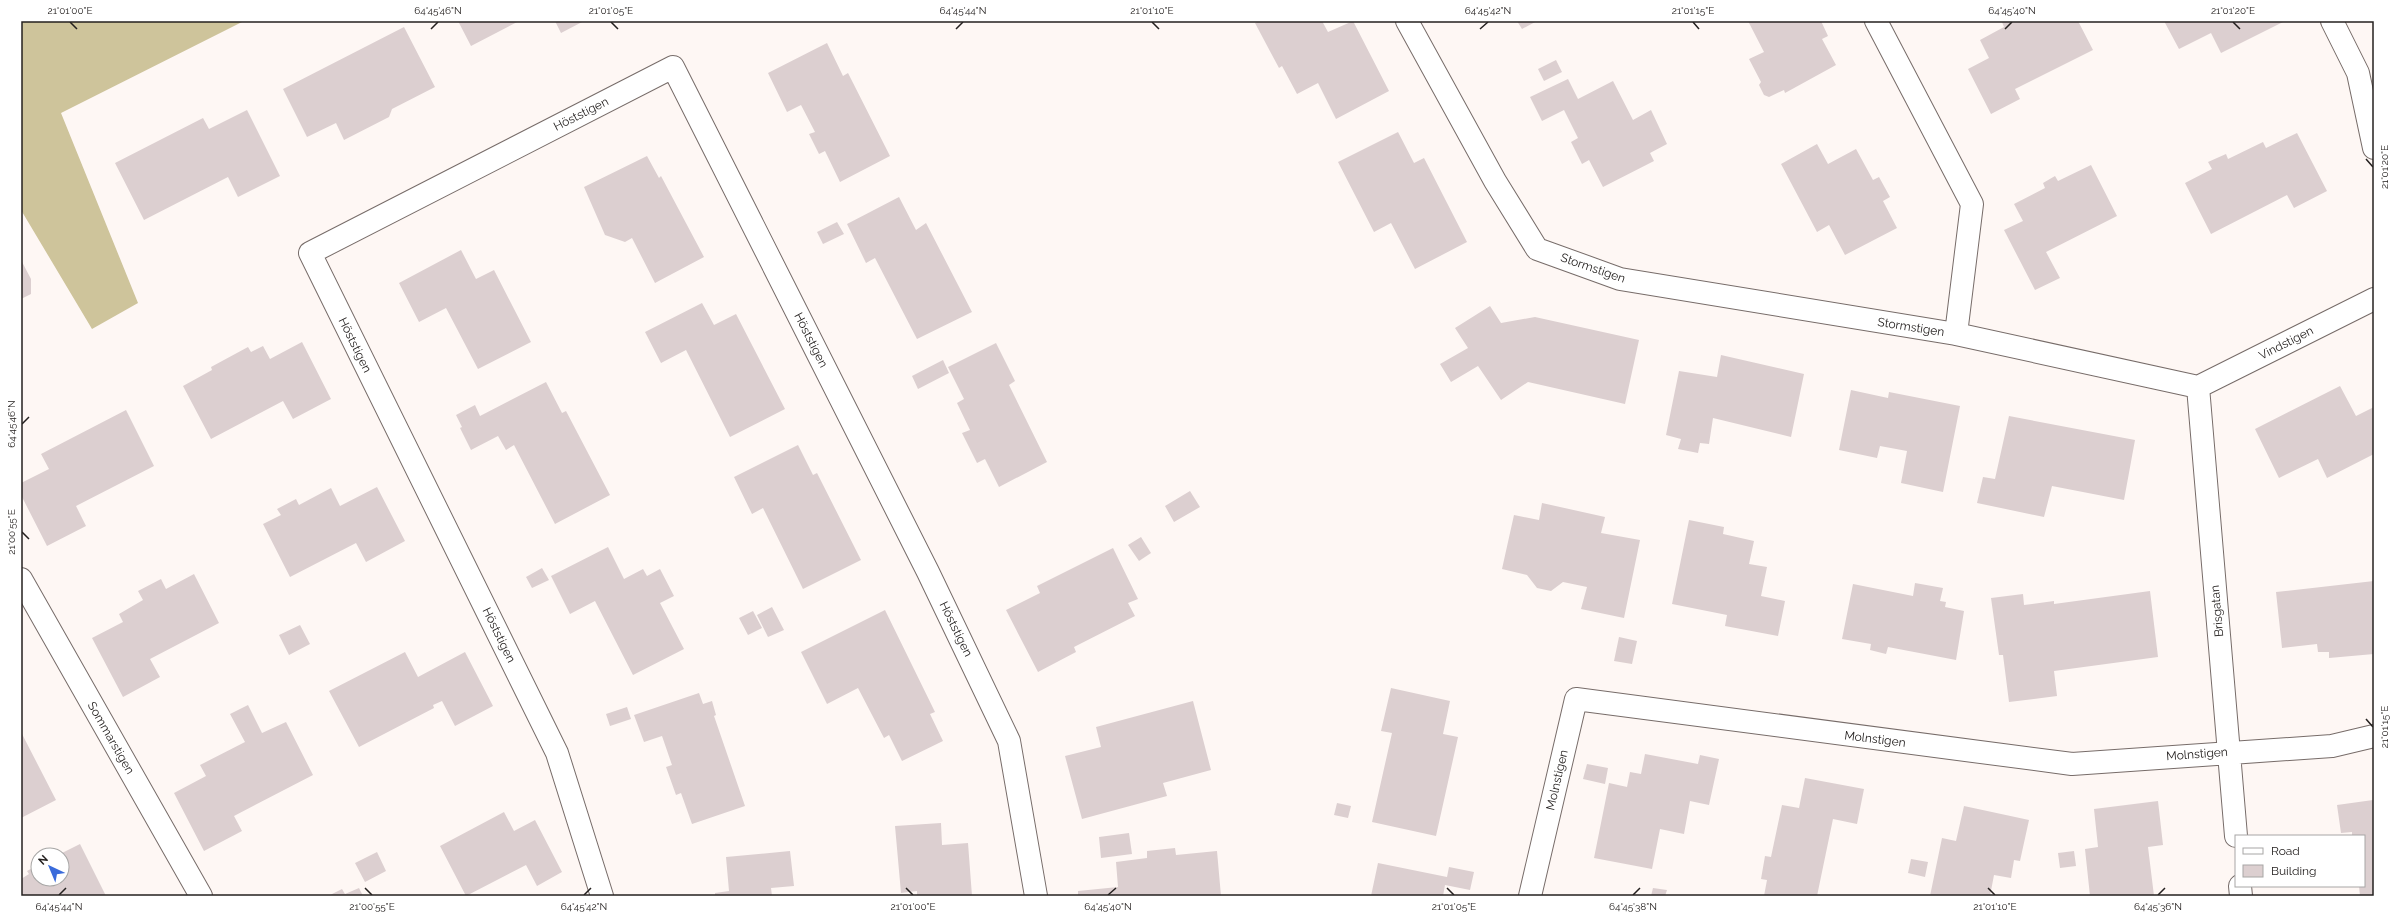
<svg xmlns="http://www.w3.org/2000/svg" width="2395" height="917" font-family="Raleway,sans-serif">
  <style>
    .forest { fill: #cec49b }
    .building { fill: #dccfd0 }
    .lines { fill: none; stroke-linecap: round; stroke-linejoin: round }
    .street-casing { stroke: #776c69; stroke-width: 24 }
    .street { stroke: #fff; stroke-width: 22 }
    .ticks { fill: none; stroke: #24201f; stroke-width: 1.5 }
    .labels { text-anchor: middle; stroke-width: 3; stroke-linejoin: round; paint-order: stroke }
    .street-label { font-size: 12px; fill: #24201f; stroke: #fff }
    .neatline { fill: none; stroke: #24201f; stroke-width: 1.5 }
    .ticks-label { font-size: 10px; text-anchor: middle; fill: #24201f }
  </style>
  <rect width="100%" height="100%" fill="#fef7f4"/>
  <!-- forest -->
  <path class="forest" d="M21,21H244L61,113L138,303L92,329L21,210Z"/>
  <!-- building -->
  <path class="building" d="M458,21H519L471,46Z
    M555,21H584L561,33Z
    M1259,21H1322L1328,32L1353,21L1389,91L1336,119L1318,83L1297,94L1282,66L1279,68L1255,23Z
    M1517,21H1537L1522,29Z
    M1748,21H1821L1828,36L1822,39L1836,65L1785,93L1784,90L1769,97L1764,95L1759,85L1761,82L1749,59L1764,52Z
    M2005,21H2078L2093,50L2015,89L2020,99L1991,114L1968,69L1989,58L1980,40L2004,27L2002,22Z
    M2164,21H2285L2221,53L2211,33L2179,49Z
    M404,27L435,87L392,109L389,117L344,140L336,123L307,137L283,89Z
    M827,43L843,76L848,73L890,156L840,182L825,151L819,154L809,134L815,132L801,105L787,112L768,73Z
    M1556,60L1562,72L1544,81L1538,69Z
    M1568,79L1578,99L1613,81L1633,120L1651,110L1667,144L1650,153L1654,161L1603,187L1589,160L1582,164L1571,142L1578,138L1564,110L1542,121L1530,97Z
    M247,110L280,176L238,197L228,177L144,220L115,163L203,118L209,129Z
    M1398,132L1414,163L1424,158L1467,242L1415,269L1391,223L1374,232L1338,162Z
    M2297,133L2327,191L2294,208L2287,195L2211,234L2185,183L2212,169L2208,162L2226,154L2228,159L2263,142L2266,148Z
    M1817,144L1828,164L1856,149L1873,180L1879,177L1890,197L1883,201L1897,228L1845,255L1829,225L1817,232L1781,164Z
    M647,156L659,178L661,176L704,257L655,283L632,238L625,242L605,235L584,187Z
    M2091,165L2117,216L2046,252L2060,278L2035,290L2004,230L2023,221L2014,204L2045,188L2043,183L2055,176L2058,181Z
    M899,197L916,230L926,223L972,312L917,339L875,258L866,263L847,224Z
    M837,222L844,234L823,244L817,232Z
    M461,250L476,279L494,270L531,342L478,369L446,308L419,322L399,283Z
    M21,260L31,279V294L21,299Z
    M702,303L714,325L736,314L785,409L730,437L686,350L661,363L645,332Z
    M1490,306L1501,323L1535,317L1639,340L1625,404L1528,382L1501,400L1478,366L1451,382L1440,364L1468,348L1455,328Z
    M302,342L331,399L293,419L283,401L211,439L183,386L212,370L211,367L248,347L251,352L263,346L270,359Z
    M996,343L1015,381L1009,385L1047,462L999,487L985,459L977,463L962,433L970,430L957,403L964,399L948,367Z
    M1721,355L1804,374L1791,437L1713,418L1709,444L1700,443L1698,453L1678,449L1681,439L1666,435L1679,371L1717,377Z
    M943,360L949,373L918,389L912,376Z
    M546,382L562,413L566,411L610,495L555,524L514,445L506,450L498,436L471,450L460,428L462,427L456,415L475,405L480,416Z
    M2340,386L2356,416L2374,407V454L2327,478L2318,459L2279,478L2255,429Z
    M1851,390L1888,398L1889,392L1960,406L1943,492L1901,483L1907,451L1880,446L1877,458L1839,450Z
    M126,410L154,466L76,506L86,526L47,546L21,495V483L49,469L41,454Z
    M2009,416L2135,440L2124,500L2052,486L2044,517L1977,503L1983,477L1995,479Z
    M798,445L813,475L817,473L861,560L803,589L763,508L752,514L734,477Z
    M377,487L405,541L366,562L356,543L290,577L263,524L281,515L277,509L296,499L299,505L331,488L340,506Z
    M1190,491L1200,507L1174,522L1165,506Z
    M1542,503L1605,517L1601,533L1640,540L1624,618L1581,609L1587,587L1563,582L1551,591L1537,588L1527,575L1502,569L1514,515L1539,520Z
    M1689,520L1724,527L1723,534L1754,541L1749,564L1767,567L1761,596L1785,601L1778,636L1725,626L1727,615L1672,604Z
    M1141,537L1151,553L1139,561L1128,545Z
    M608,547L624,579L643,569L647,576L660,569L674,596L660,603L684,649L633,675L595,601L570,614L551,576Z
    M1113,548L1138,599L1128,603L1135,616L1074,647L1076,652L1038,672L1006,610L1040,593L1037,586Z
    M542,568L549,580L532,588L526,577Z
    M194,574L219,623L150,659L160,677L123,697L92,638L123,622L119,614L143,600L138,591L161,579L166,589Z
    M2374,581V654L2329,658V652H2318L2317,644L2282,648L2276,592Z
    M1915,583L1943,588L1940,601L1946,602L1945,607L1964,611L1956,660L1888,647L1886,654L1870,650L1871,644L1842,639L1853,584L1913,596Z
    M2150,591L2158,657L2054,671L2057,696L2009,702L2003,655H1999L1991,598L2023,594L2024,605L2054,601V604Z
    M772,607L784,630L768,637L757,615Z
    M885,610L935,712L930,714L943,741L902,761L889,735L884,738L858,688L827,704L801,652Z
    M753,611L762,628L748,635L739,618Z
    M300,625L310,644L289,655L279,635Z
    M1619,637L1637,641L1632,664L1614,661Z
    M405,652L418,677L465,652L493,706L455,726L442,701L433,705L434,708L359,747L329,691Z
    M1391,688L1450,701L1443,734L1458,737L1436,836L1372,822L1392,733L1381,731Z
    M699,693L703,704L712,701L716,715L714,716L745,806L692,824L681,793L676,795L666,767L672,765L662,736L644,742L634,715Z
    M1193,701L1211,770L1163,783L1167,796L1082,819L1065,756L1101,747L1096,727Z
    M248,705L262,733L286,722L313,775L234,816L242,831L204,851L174,793L206,776L200,765L245,742L230,714Z
    M627,707L631,719L610,726L606,714Z
    M21,732L56,800L21,818Z
    M1645,754L1698,764L1700,755L1719,759L1709,805L1690,801L1684,834L1660,829L1652,869L1594,858L1609,783L1627,787L1630,772L1641,774Z
    M1587,764L1608,768L1605,784L1583,779Z
    M1805,778L1864,789L1857,824L1833,819L1817,896H1764L1767,880L1761,879L1765,856L1771,857L1782,805L1799,808Z
    M2373,800L2374,896H2360L2359,886H2364V836H2352V832L2341,833L2337,805Z
    M2158,801L2163,845L2148,847L2154,896H2090L2085,849L2098,847L2094,809Z
    M1337,803L1351,806L1348,818L1334,815Z
    M1964,806L2029,820L2020,861L2014,860L2011,878L1994,875L1990,896H1930L1942,838L1956,841Z
    M504,812L514,831L535,820L562,872L537,886L526,865L466,896L440,846Z
    M941,823L942,845L968,843L972,896H917V891L901,893L895,826Z
    M1129,833L1132,854L1101,858L1099,837Z
    M80,844L106,896H21V879L29,874L27,871L38,865V879H62V855H58Z
    M1175,848L1176,855L1217,851L1221,896H1078V891L1118,887L1116,862L1147,858V851Z
    M790,851L794,886L771,888L772,896H715V893L729,891L726,857Z
    M2074,851L2076,866L2060,868L2058,853Z
    M377,852L386,871L365,882L355,863Z
    M1911,859L1928,862L1925,877L1908,873Z
    M1378,863L1447,877L1449,867L1474,872L1470,890L1445,885L1443,896H1371Z
    M359,888L363,896H328L342,889L345,894Z
    M1653,888L1667,890L1665,896H1651Z"/>
  <g class="lines">
    <defs>
      <path id="street" d="M1407,21L1495,181L1537,249L1620,279L1956,334L2198,387
        M1876,21L1972,204L1956,334
        M2332,21L2358,73L2374,148
        M2198,387L2236,836
        M2198,387L2374,299
        M21,579L201,896
        M2240,886L2241,896
        M602,896L557,753L310,253L673,67L928,572L1009,741L1036,896
        M1530,896L1576,699L2072,764L2332,746L2374,736"/>
    </defs>
    <!-- street casing -->
    <use href="#street" class="street-casing"/>
    <!-- street -->
    <use href="#street" class="street"/>
  </g>
  <!-- ticks -->
  <path class="ticks" d="M70,22L77,29M611,22L618,29M1152,22L1159,29M1693,22L1699,29M2233,22L2240,29M431,29L438,22M956,29L963,22M1480,29L1488,22M2005,29L2012,22M2366,159L2373,167M22,424L29,417M22,532L29,539M2366,719L2373,727M365,888L372,895M906,888L913,895M1447,888L1454,895M1988,888L1995,895M59,895L66,888M584,895L591,888M1108,895L1116,888M1633,895L1640,888M2158,895L2165,888"/>
  <g class="labels">
    <!-- street labels -->
    <g class="street-label">
      <text transform="translate(581 114) rotate(-27)" y="4">Höststigen</text>
      <text transform="translate(1593 268) rotate(19)" y="4">Stormstigen</text>
      <text transform="translate(1911 327) rotate(9)" y="4">Stormstigen</text>
      <text transform="translate(811 340) rotate(63)" y="4">Höststigen</text>
      <text transform="translate(2286 343) rotate(-27)" y="4">Vindstigen</text>
      <text transform="translate(355 345) rotate(64)" y="4">Höststigen</text>
      <text transform="translate(2217 611) rotate(-95)" y="4">Brisgatan</text>
      <text transform="translate(956 629) rotate(64)" y="4">Höststigen</text>
      <text transform="translate(499 635) rotate(64)" y="4">Höststigen</text>
      <text transform="translate(111 738) rotate(60)" y="4">Sommarstigen</text>
      <text transform="translate(1875 739) rotate(7)" y="4">Molnstigen</text>
      <text transform="translate(2197 754) rotate(-4)" y="4">Molnstigen</text>
      <text transform="translate(1557 780) rotate(-77)" y="4">Molnstigen</text>
    </g>
  </g>
  <!-- border -->
  <rect width="2395" height="917" fill="none" stroke="#ffffff" stroke-width="44"/>
  <!-- legend -->
  <rect x="2235" y="835" width="130" height="52" fill="#ffffff" stroke="#a7a6a5"/>
  <rect x="2243" y="848" width="20" height="6" fill="#ffffff" stroke="#a7a6a5"/>
  <text x="2271" y="855" font-size="12" fill="#24201f">Road</text>
  <rect x="2243" y="865" width="20" height="12" fill="#dccfd0" stroke="#a7a6a5"/>
  <text x="2271" y="875" font-size="12" fill="#24201f">Building</text>
  <!-- north arrow -->
  <g transform="translate(50 867) rotate(316)"><circle r="19" fill="#ffffff" stroke="#a7a6a5"/>
  <path d="M0-3L7 15L0 10L-7 15Z" fill="#3a6bdb"/>
  <text y="-6" font-size="11" font-weight="bold" text-anchor="middle" fill="#24201f">N</text>
  </g>
  <rect x="22" y="22" width="2351" height="873" class="neatline"/>
  <g class="ticks-label">
    <text x="70" y="14">21°01'00"E</text>
    <text x="438" y="14">64°45'46"N</text>
    <text x="611" y="14">21°01'05"E</text>
    <text x="963" y="14">64°45'44"N</text>
    <text x="1152" y="14">21°01'10"E</text>
    <text x="1488" y="14">64°45'42"N</text>
    <text x="1693" y="14">21°01'15"E</text>
    <text x="2012" y="14">64°45'40"N</text>
    <text x="2233" y="14">21°01'20"E</text>
    <text transform="translate(2384 167) rotate(-90)" y="4">21°01'20"E</text>
    <text transform="translate(11 424) rotate(-90)" y="4">64°45'46"N</text>
    <text transform="translate(11 532) rotate(-90)" y="4">21°00'55"E</text>
    <text transform="translate(2384 727) rotate(-90)" y="4">21°01'15"E</text>
    <text x="59" y="910">64°45'44"N</text>
    <text x="372" y="910">21°00'55"E</text>
    <text x="584" y="910">64°45'42"N</text>
    <text x="913" y="910">21°01'00"E</text>
    <text x="1108" y="910">64°45'40"N</text>
    <text x="1454" y="910">21°01'05"E</text>
    <text x="1633" y="910">64°45'38"N</text>
    <text x="1995" y="910">21°01'10"E</text>
    <text x="2158" y="910">64°45'36"N</text>
  </g>
</svg>
